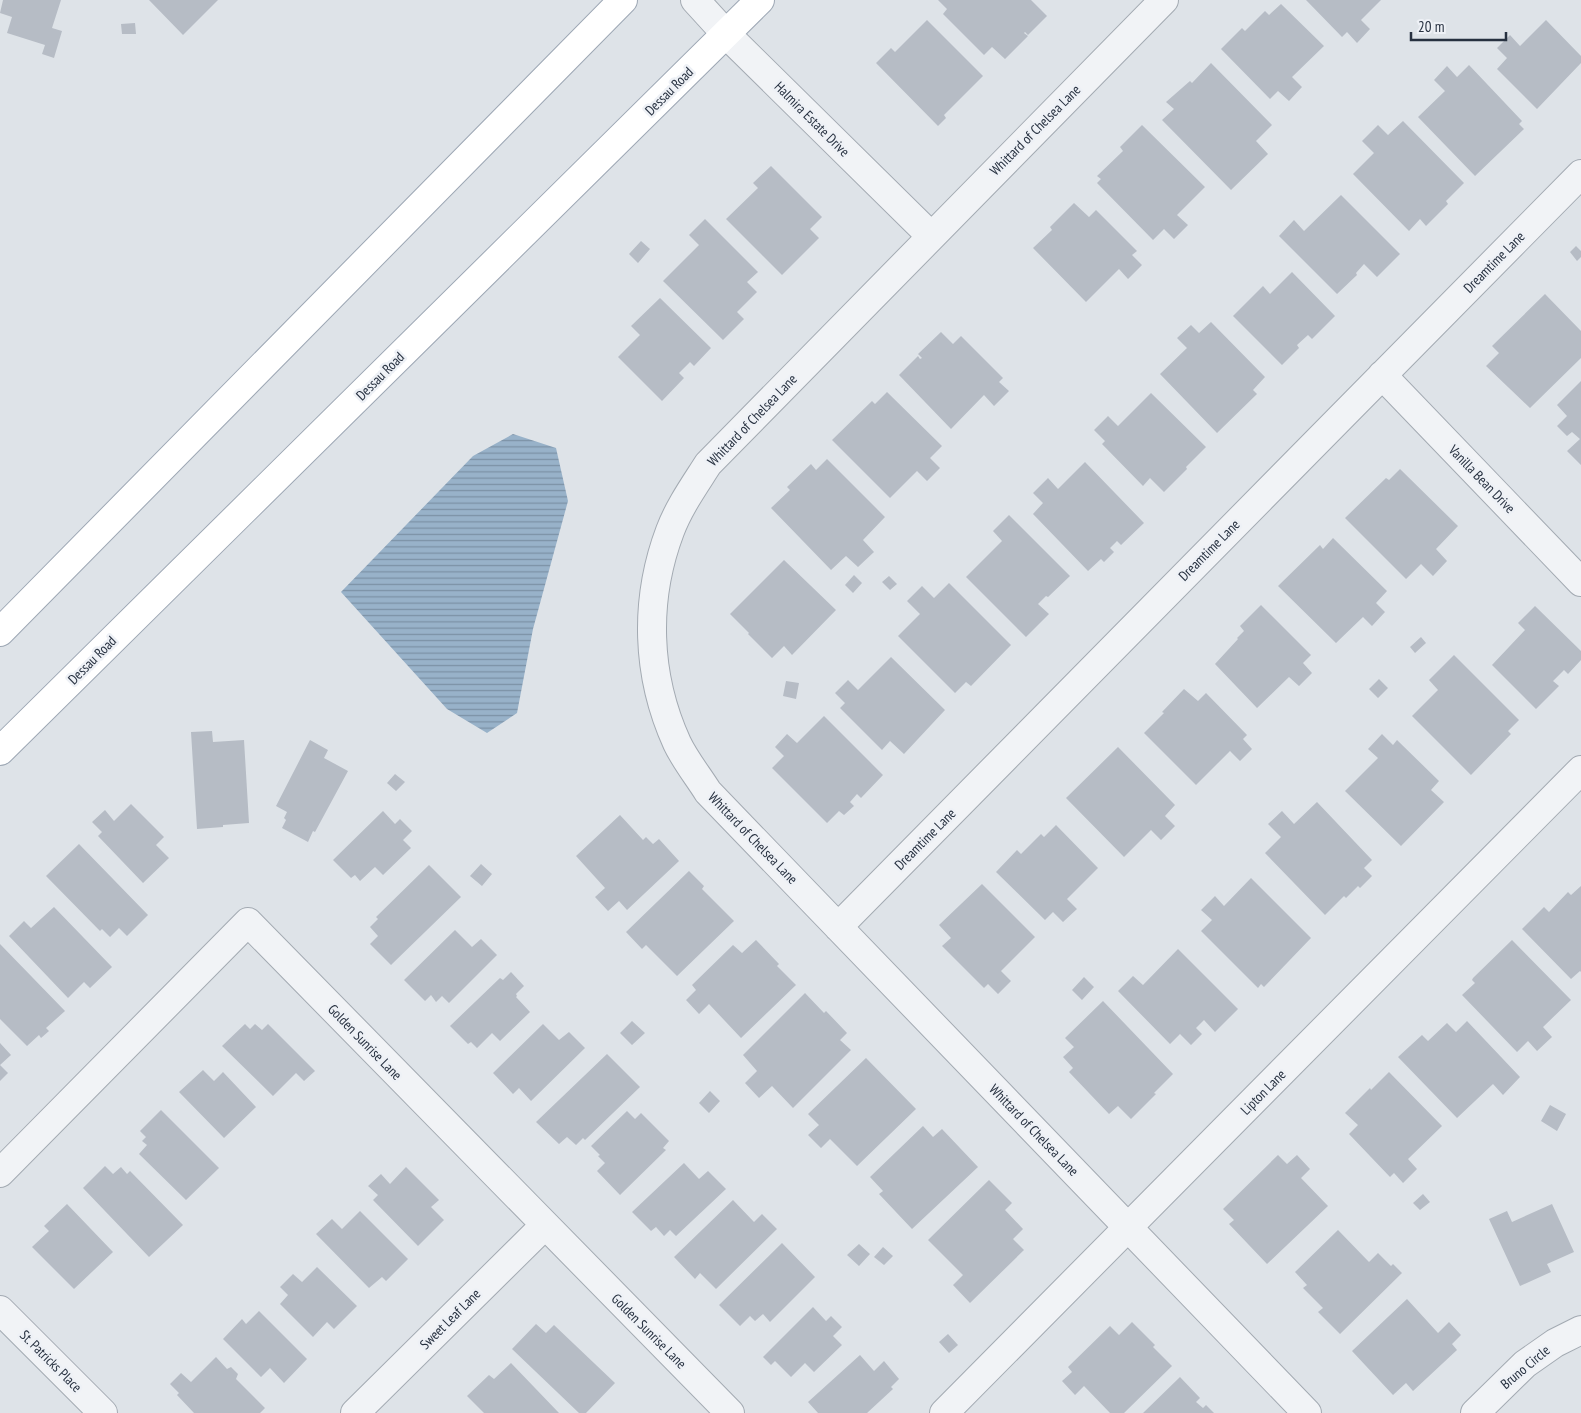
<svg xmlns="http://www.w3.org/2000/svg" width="1581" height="1413" font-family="'PT Sans Narrow',sans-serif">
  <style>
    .water { fill: url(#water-rules) }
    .building { fill: #b6bcc5 }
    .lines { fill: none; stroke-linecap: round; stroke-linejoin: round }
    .minor-casing { stroke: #a3aab2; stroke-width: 30 }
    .major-casing { stroke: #9da7b4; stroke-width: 30 }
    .minor { stroke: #f1f3f6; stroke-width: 28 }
    .major { stroke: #fff; stroke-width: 28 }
    .labels { text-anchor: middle; stroke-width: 5; stroke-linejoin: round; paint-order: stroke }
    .street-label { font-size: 14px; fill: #273140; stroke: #eef1f6 }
  </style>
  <defs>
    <pattern id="water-rules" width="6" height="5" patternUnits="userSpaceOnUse" patternTransform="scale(1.25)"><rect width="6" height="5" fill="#98b2c9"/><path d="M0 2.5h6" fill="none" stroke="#7c91a5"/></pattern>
  </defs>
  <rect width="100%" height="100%" fill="#dee3e8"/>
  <!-- water -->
  <path class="water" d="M513,434L556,448L568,501L533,629L517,713L487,733L447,709L341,592L473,456Z"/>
  <!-- building -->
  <path class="building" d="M3,0H61L52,28L62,31L54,58L42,54L45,45L7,33L12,17L0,13Z
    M149,0H218L183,35Z
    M938,0H1031L1047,16L1028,35L1025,32L1024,33L1028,36L1005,59L992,47L984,55L943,14L947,9Z
    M1306,0H1381L1361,20L1370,29L1357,43L1347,32L1342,37Z
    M1281,4L1324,46L1292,77L1302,87L1289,101L1278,91L1270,99L1221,49L1242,28L1245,31L1265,11L1269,15Z
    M927,20L983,76L944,115L946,118L938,126L876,63L891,48L895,52Z
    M1546,20L1581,56V63L1537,109L1497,69L1507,58L1497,48L1510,35L1520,46Z
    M135,23L136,34H122L121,24Z
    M1211,63L1272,125L1256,141L1268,154L1231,190L1162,120L1174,109L1166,102L1190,81L1192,83Z
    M1469,65L1522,121L1519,124L1524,129L1475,176L1418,117L1445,91L1434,80L1447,66L1457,77Z
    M1403,121L1464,183L1446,201L1448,204L1426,226L1420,219L1409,231L1353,174L1374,153L1362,141L1378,125L1388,135Z
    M1142,125L1205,187L1177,215L1188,225L1174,239L1164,229L1153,240L1097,183L1101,179L1097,176L1123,151L1120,147Z
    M771,166L822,217L810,229L819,238L782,275L726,219L758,188L753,183Z
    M1341,195L1400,254L1377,277L1364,264L1356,273L1357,275L1337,294L1279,236L1294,220L1304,231Z
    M1074,203L1089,217L1096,210L1137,251L1132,255L1142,265L1128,279L1119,269L1086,302L1033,248L1052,230L1050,227Z
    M705,219L758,272L747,282L757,292L737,312L744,319L723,340L663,281L699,245L689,235Z
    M641,241L650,249L638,263L629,254Z
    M1576,246L1581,251V257L1577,261L1570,252Z
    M1292,272L1335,316L1312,339L1308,335L1297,345L1299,348L1282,365L1233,316L1263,286L1270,294Z
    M1545,294L1581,331V358L1530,408L1486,366L1499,353L1492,346Z
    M660,298L711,348L694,366L690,362L679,373L684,378L662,401L618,357L640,335L631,326Z
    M1211,322L1265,377L1253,390L1257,394L1217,433L1160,374L1187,348L1177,338L1191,325L1199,333Z
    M941,332L953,344L961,336L1003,378L999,382L1009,391L994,406L984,395L951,429L899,375L918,356L920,359L922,358L918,354Z
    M1581,381V465L1567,451L1580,439L1572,432L1567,436L1557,426L1567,416L1557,405Z
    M887,392L942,446L930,458L940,468L927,481L917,471L890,498L832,440L872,401L875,404Z
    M1151,393L1206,447L1186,467L1187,469L1164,492L1150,478L1143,486L1102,444L1105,441L1094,430L1108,416L1118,426Z
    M827,459L885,517L863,540L874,552L858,567L846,556L831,570L771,508L790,490L787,487L811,464L816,470Z
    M1085,462L1144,523L1121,545L1117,541L1110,548L1114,552L1104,562L1101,559L1088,571L1033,514L1043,503L1033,493L1048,478L1058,489Z
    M1400,469L1458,526L1436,549L1447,561L1433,576L1421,564L1406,579L1345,518L1386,478L1389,480Z
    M1009,515L1070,576L1048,597L1046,596L1038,604L1049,614L1026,637L966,577L1002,541L993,531Z
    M1333,538L1387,591L1376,603L1385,612L1372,626L1363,617L1336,643L1278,586L1320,545L1323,549Z
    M784,560L836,610L792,655L784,646L772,658L748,634L749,633L730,614Z
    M854,575L862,583L853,593L845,585Z
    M889,576L897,584L890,590L882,582Z
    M949,583L1011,645L971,686L966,682L955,693L898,636L920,614L907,601L922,586L934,598Z
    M1261,605L1311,655L1303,663L1312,673L1299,686L1289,677L1257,708L1215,664L1238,639L1237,638L1244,631L1240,626Z
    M1535,606L1581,651V660L1568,674L1564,670L1553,681L1559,686L1536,709L1492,665L1525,630L1518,623Z
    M1421,637L1426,643L1415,653L1410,647Z
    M1454,655L1519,720L1508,731L1511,734L1471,775L1412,716L1438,690L1429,680Z
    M891,657L945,710L904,754L890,741L882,750L840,708L845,703L835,693L848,680L858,690Z
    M1379,679L1388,688L1378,698L1369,689Z
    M786,681L799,683L796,699L783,696Z
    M1184,689L1198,701L1206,693L1247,735L1243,739L1252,749L1240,761L1230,751L1196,785L1144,733L1164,713L1162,712Z
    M824,716L883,775L861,798L857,794L850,802L854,806L844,815L839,811L827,823L772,768L784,756L775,747L787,734L797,743Z
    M212,731L213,742L244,740L249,823L223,825V827L197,829L191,732Z
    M1382,734L1393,745L1397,740L1439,781L1431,790L1444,802L1401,846L1345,791L1378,758L1368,749Z
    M310,740L328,750L324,758L348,771L315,832L313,831L308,842L282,828L286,820L284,818L287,812L276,806Z
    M1118,747L1175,805L1165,816L1175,826L1161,840L1151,830L1124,857L1066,798Z
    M395,774L405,782L396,791L387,783Z
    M1317,802L1372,860L1364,868L1372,876L1360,888L1358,886L1346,898L1344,896L1325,915L1265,853L1281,837L1268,824L1282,811L1294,824Z
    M131,804L164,837L156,845L169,858L143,883L98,836L102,832L92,822L105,810L114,821Z
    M383,811L395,824L400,819L412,831L403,840L411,848L383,875L375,867L360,881L355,875L351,878L333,860Z
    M620,815L643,840L646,837L653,844L659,839L679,861L627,910L619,901L608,911L595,897L605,888L576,856Z
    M1056,825L1098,868L1067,899L1077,909L1063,922L1053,912L1045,920L996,872L1017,850L1021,854L1041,834L1044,837Z
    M79,844L148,915L127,936L119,928L110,937L102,929L100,931L46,876Z
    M481,864L492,874L482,886L470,876Z
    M429,865L461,897L391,965L370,944L378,936L370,927L378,919L376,917Z
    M689,871L704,886L702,889L734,921L677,976L646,945L642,949L626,932Z
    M1251,878L1311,938L1264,987L1261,984L1258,988L1201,931L1212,920L1201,910L1215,896L1224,906Z
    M982,884L1035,937L1001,971L1011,981L998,994L988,984L984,988L942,946L951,938L939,925Z
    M1581,886V972L1580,971L1571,979L1522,929L1544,907L1549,912L1568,892L1571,895Z
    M54,907L112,967L90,988L84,982L68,998L9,936L24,921L31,928Z
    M455,930L472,947L481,939L497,955L449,1003L442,996L436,1002L431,995L425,1001L404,980Z
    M756,940L779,964L777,966L796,985L741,1038L709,1004L699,1014L686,1000L696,990L692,985L733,945L742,953Z
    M1512,940L1571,1000L1543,1027L1552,1037L1537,1051L1528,1041L1517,1052L1462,995L1475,983L1472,980L1473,978Z
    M0,944L65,1011L46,1028L49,1031L41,1038L39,1035L27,1046L0,1019Z
    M1178,949L1238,1009L1215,1032L1204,1020L1196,1028L1202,1034L1191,1045L1180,1034L1170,1044L1118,991L1133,976L1143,985Z
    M511,972L524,986L516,994L517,996L516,997L530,1012L500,1041L492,1033L477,1048L471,1042L468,1044L450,1026L500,978L503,980Z
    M1084,977L1094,987L1082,1000L1072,990Z
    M805,993L824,1013L826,1011L847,1033L840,1040L851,1050L793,1108L772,1086L759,1098L745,1083L757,1071L743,1055Z
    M1103,1001L1173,1074L1154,1093L1156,1094L1131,1119L1118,1106L1109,1114L1069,1072L1073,1068L1063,1057L1074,1047L1065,1038Z
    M632,1021L645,1033L632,1045L620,1033Z
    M1467,1021L1520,1077L1503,1095L1493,1084L1457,1118L1398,1057L1422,1035L1428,1041L1447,1023L1456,1032Z
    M245,1024L250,1029L255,1024L262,1030L268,1024L315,1071L304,1081L296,1073L273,1096L222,1046Z
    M543,1024L559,1040L569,1032L585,1048L531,1101L519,1088L513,1094L493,1073Z
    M0,1043L11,1055L0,1065L8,1073L0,1081Z
    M607,1054L640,1087L585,1140L583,1138L576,1145L567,1137L559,1144L536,1122Z
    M866,1058L916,1109L857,1166L830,1139L821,1148L808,1135L819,1125L808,1114Z
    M203,1070L214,1081L223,1072L256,1107L224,1138L179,1092Z
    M1389,1072L1442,1126L1408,1159L1417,1169L1403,1183L1394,1173L1390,1177L1349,1134L1358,1125L1345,1113L1370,1088L1371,1090Z
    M710,1091L720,1101L709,1113L699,1103Z
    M1550,1105L1566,1114L1557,1131L1541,1121Z
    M161,1110L219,1168L186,1200L139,1154L147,1145L142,1141L146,1137L140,1131Z
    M627,1111L635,1119L641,1113L669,1141L663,1148L666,1150L620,1195L597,1171L605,1163L598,1156L600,1155L591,1146Z
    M923,1126L933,1137L942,1129L978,1167L912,1229L879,1194L883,1191L870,1177Z
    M1278,1155L1287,1164L1297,1155L1310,1169L1301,1178L1328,1206L1267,1264L1229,1224L1234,1220L1223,1209Z
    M684,1163L699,1179L708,1171L726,1189L676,1236L670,1230L664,1236L656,1227L651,1231L632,1212Z
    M105,1166L113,1174L121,1167L127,1174L130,1171L183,1225L149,1257L83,1188Z
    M406,1167L439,1200L431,1207L444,1220L418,1246L373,1200L378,1195L368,1186L381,1174L390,1184Z
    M989,1180L1012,1203L1005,1210L1023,1229L1013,1239L1024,1250L970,1303L953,1285L963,1275L928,1240Z
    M1423,1194L1430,1202L1420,1210L1413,1203Z
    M733,1200L754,1222L762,1214L777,1229L716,1289L700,1273L695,1279L674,1257Z
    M67,1204L113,1252L74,1289L32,1247L49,1231L44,1226Z
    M1552,1204L1574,1252L1547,1264L1551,1272L1520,1286L1489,1219L1507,1211L1512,1222Z
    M360,1211L408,1259L386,1281L382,1277L369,1288L316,1234L332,1219L342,1229Z
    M1338,1230L1369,1262L1378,1253L1391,1266L1393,1264L1402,1273L1340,1334L1318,1312L1323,1308L1303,1288L1307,1285L1295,1272Z
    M782,1243L815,1277L770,1322L763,1314L755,1321L750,1316L740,1326L719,1305Z
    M859,1244L870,1254L859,1266L847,1255Z
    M883,1247L893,1256L884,1265L874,1257Z
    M317,1267L357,1306L334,1329L327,1322L313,1337L280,1304L288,1295L280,1287L293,1274L302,1282Z
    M1407,1299L1438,1333L1449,1322L1461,1335L1452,1344L1457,1350L1413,1391L1406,1383L1393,1395L1352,1351Z
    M813,1307L826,1321L831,1316L842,1327L833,1336L842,1345L814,1372L805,1363L791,1377L775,1361L771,1365L763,1357Z
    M259,1311L307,1359L284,1383L270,1368L261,1377L223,1339L242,1319L246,1324Z
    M1132,1322L1155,1345L1153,1347L1172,1366L1124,1413H1110L1084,1386L1075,1395L1062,1381L1072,1372L1068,1367L1110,1326L1119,1335Z
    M536,1324L546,1333L554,1325L615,1383L586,1413H579L512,1349Z
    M948,1334L958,1345L949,1353L939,1342Z
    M860,1355L874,1371L884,1361L899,1379L891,1387L893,1389L867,1413H818L808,1402Z
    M216,1357L227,1369L231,1367L238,1374L236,1379L265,1408L260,1413H194L177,1395L179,1393L170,1384L181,1373L191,1382Z
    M511,1363L559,1413H484L467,1396L489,1375L494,1379Z
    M1180,1377L1200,1398L1196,1402L1203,1408L1206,1405L1214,1413H1143Z"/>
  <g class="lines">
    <defs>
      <path id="minor" d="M695,0L726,34L931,236
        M1164,0L708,464C694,486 679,507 670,531C644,600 646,675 677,743C685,760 698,776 708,792L1307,1413
        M1382,375L1581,582
        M838,927L1581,174
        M0,1173L248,922L730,1413
        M0,1310L103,1413
        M355,1413L545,1225
        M944,1413L1581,770
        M1475,1413L1525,1364L1555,1343L1581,1330"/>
      <path id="major" d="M0,632L623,0
        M0,751L760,0"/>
    </defs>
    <!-- minor casing -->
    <use href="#minor" class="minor-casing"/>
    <!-- major casing -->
    <use href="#major" class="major-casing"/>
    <!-- minor -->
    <use href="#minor" class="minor"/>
    <!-- major -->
    <use href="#major" class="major"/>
  </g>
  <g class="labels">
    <!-- street labels -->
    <g class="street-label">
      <text transform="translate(669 91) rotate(-45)" y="5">Dessau Road</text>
      <text transform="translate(812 119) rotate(45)" y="5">Halmira Estate Drive</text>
      <text transform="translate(1035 130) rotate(-45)" y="5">Whittard of Chelsea Lane</text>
      <text transform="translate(1494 262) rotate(-45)" y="5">Dreamtime Lane</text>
      <text transform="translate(380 376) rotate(-45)" y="5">Dessau Road</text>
      <text transform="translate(752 420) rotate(-46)" y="5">Whittard of Chelsea Lane</text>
      <text transform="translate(1482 479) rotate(46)" y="5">Vanilla Bean Drive</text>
      <text transform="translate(1209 550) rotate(-45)" y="5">Dreamtime Lane</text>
      <text transform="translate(92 660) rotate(-45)" y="5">Dessau Road</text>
      <text transform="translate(753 838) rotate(46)" y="5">Whittard of Chelsea Lane</text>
      <text transform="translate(925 839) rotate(-45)" y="5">Dreamtime Lane</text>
      <text transform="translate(365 1042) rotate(46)" y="5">Golden Sunrise Lane</text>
      <text transform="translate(1263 1092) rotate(-45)" y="5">Lipton Lane</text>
      <text transform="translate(1034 1130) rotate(46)" y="5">Whittard of Chelsea Lane</text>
      <text transform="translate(450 1319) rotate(-45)" y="5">Sweet Leaf Lane</text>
      <text transform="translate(649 1331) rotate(45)" y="5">Golden Sunrise Lane</text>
      <text transform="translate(51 1361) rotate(45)" y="5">St. Patricks Place</text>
      <text transform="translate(1525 1367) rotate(-40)" y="5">Bruno Circle</text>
    </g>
  </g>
  <!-- scale -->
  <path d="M1411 32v8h95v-8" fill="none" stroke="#273140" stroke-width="2.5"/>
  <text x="1418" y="32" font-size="15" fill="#273140" stroke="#eef1f6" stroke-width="4" paint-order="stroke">20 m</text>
</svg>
